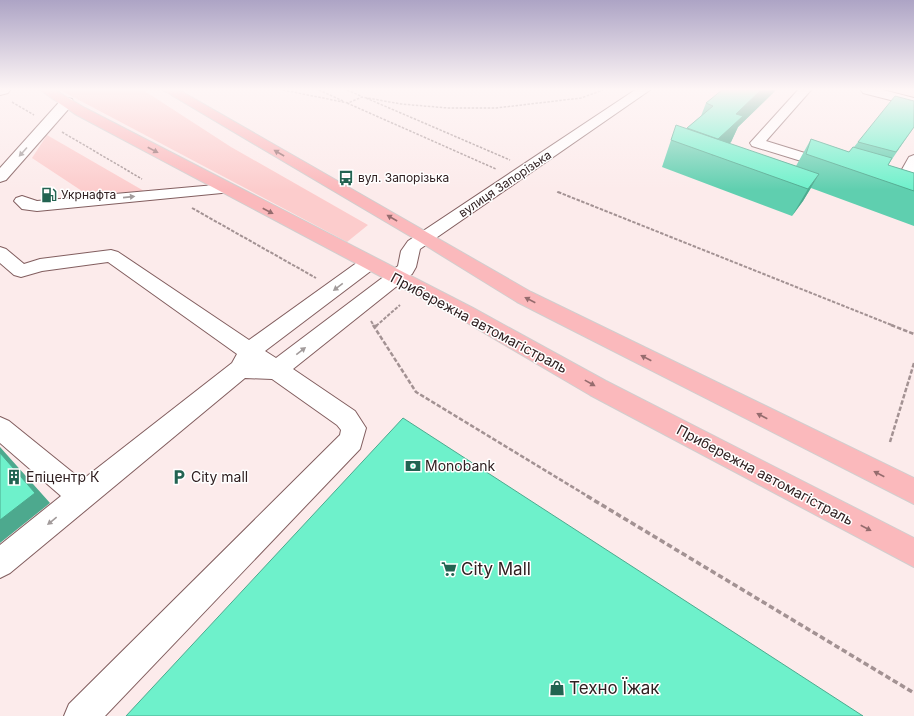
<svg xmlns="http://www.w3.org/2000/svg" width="914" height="716" font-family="Inter,sans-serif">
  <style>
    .green { fill: #fccccc }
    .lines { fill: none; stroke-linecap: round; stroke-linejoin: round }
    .minor-casing { stroke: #825e5f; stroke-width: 2 }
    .major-casing { stroke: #d1cece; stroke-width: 2 }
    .path-far3 { stroke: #a39293; stroke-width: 1.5; stroke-dasharray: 2.5 1.5; stroke-linecap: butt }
    .path-far2 { stroke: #a39293; stroke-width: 2; stroke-dasharray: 3.5 1.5; stroke-linecap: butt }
    .path-far1 { stroke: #a39293; stroke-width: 2.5; stroke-dasharray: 4.5 2; stroke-linecap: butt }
    .path { stroke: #a39293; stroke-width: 3.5; stroke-dasharray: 5.5 3; stroke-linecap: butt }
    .minor { fill: #fff; fill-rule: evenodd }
    .major { fill: #fbb9bc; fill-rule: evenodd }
    .wall { fill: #5fcfaf }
    .shaded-wall { fill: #4da98e }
    .building { fill: #6ef1cb; stroke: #4da98e }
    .oneway { fill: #966c6e }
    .oneway2 { fill: #a29b9b }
    .labels { text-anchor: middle; stroke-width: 3; stroke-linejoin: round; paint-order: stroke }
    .far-poi-label { font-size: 12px; fill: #302021; stroke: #fff; text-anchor: start }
    .far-street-label { font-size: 12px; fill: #302021; stroke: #fff }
    .street-label { font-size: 14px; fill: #302021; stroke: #fff }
    .poi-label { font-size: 14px; fill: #302021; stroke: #fff; text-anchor: start }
    .near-poi-label { font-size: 17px; fill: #302021; stroke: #fff; text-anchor: start }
  </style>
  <rect width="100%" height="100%" fill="#fcebeb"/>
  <!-- green -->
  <path class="green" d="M60,90H143L231,147L368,225L347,242Z
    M47,135L144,191L88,195L32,158Z"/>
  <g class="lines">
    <defs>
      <path id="minor" d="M0,90H10L8,93L0,95Z
        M635,90H650L420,249L416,267L412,274L293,369L355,411L366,428L360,449L105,716H64L69,704L340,435L341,430L337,425L272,379L245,378L10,573L0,578V545L61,496L0,443V417L9,421L82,480L232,363L237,354L108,262L42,271L21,277L14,275L0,263V247L6,249L24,264L40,259L111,250L118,252L249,340L362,259L369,257L376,259L378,263L376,267L265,351L276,358L398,266L401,251L408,241Z
        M798,90H811L766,141L834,162L837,165L834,168H824L752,146L750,143Z
        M861,90H883L914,98V106L863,93Z
        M67,98L72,99L73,102L72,105L6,180L0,182V168L62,99Z
        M914,155V176L907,190C899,192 886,190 881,183L883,180L889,178L896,180L909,157Z
        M226,184L232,186L234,189L232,192L37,211L22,209L14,201L16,198L22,196L37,201Z"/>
      <path id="major" d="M40,90H55L85,108L473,308L606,381L914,538V567L590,395L459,318L75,114Z
        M163,90H179L531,292L914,478V504L517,302L420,242Z"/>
    </defs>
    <!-- minor casing -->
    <use href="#minor" class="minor-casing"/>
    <!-- major casing -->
    <use href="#major" class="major-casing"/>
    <!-- path-far3 -->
    <path class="path-far3" d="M283,90L348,103L362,97L401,104L448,108H496L581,98L603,90
      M319,90L343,101
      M347,90L361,96
      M366,98L510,160
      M12,102L34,115
      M347,103L496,169
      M62,132L142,179
      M557,192L561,193"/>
    <!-- path-far2 -->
    <path class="path-far2" d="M558,192L894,326
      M192,208L316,278
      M371,321L374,326
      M376,326L400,305"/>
    <!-- path-far1 -->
    <path class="path-far1" d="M373,325L416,392L589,497
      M891,325L914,334
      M375,327L377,325
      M890,442L914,363"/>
    <!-- path -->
    <path class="path" d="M587,496L914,693"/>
    <!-- minor -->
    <use href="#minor" class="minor"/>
    <!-- major -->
    <use href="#major" class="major"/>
  </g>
  <!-- wall -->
  <path class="wall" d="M722,90H776L738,127L731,142L729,144L796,166L811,139L849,152L854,147L858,142L914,127L888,165L914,173V226L811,188L803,201L792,216L662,167L671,140L686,129L701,116L706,103Z"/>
  <!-- shaded-wall -->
  <path class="shaded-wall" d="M761,90H776L738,127L731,142L716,156L711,155L718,139L736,114Z
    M819,174L803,201L792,216L808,189Z
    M0,447L50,503L0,543Z"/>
  <!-- building -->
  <path class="building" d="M722,90H761L736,114L743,116L718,139L687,128L713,106L706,103Z
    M895,96L914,101V127L896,152L858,142Z
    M676,125L819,174L808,189L671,140Z
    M811,139L849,152L853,147L892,158L888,165L914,173V191L806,154Z
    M403,418L863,716H126Z
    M0,453L35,493L0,520Z"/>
  <!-- one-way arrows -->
  <defs><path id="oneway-solid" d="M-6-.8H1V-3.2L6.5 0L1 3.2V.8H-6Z"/></defs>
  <g class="oneway">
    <use href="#oneway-solid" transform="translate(153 150) rotate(28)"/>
    <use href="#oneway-solid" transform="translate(279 153) rotate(-150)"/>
    <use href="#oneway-solid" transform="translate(268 211) rotate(28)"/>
    <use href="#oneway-solid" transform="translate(392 218) rotate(-150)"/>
    <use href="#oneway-solid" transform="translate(530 300) rotate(-153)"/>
    <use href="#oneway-solid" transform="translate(646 358) rotate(-153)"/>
    <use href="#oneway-solid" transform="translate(590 383) rotate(29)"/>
    <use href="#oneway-solid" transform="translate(762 416) rotate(-153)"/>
    <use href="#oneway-solid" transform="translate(879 474) rotate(-153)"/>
    <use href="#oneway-solid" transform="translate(866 528) rotate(28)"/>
  </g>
  <g class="oneway2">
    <use href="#oneway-solid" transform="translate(23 152) rotate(132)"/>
    <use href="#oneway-solid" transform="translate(129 197) rotate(-6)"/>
    <use href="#oneway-solid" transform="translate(338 287) rotate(143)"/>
    <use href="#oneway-solid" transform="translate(301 351) rotate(-38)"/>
    <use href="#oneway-solid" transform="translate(52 521) rotate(141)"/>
  </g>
  <!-- sky -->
  <linearGradient id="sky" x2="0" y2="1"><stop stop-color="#ada4c5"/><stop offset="0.47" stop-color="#fef6f6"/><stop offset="1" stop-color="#fef6f6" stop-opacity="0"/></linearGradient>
  <rect width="914" height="190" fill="url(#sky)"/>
  <!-- icons -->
  <defs>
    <symbol id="bus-bare" viewBox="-9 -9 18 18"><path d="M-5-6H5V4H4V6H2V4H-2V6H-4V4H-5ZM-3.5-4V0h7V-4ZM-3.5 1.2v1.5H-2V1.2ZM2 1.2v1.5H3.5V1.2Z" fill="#226351" stroke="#fff" stroke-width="2.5" paint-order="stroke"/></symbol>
    <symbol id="fuel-bare" viewBox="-9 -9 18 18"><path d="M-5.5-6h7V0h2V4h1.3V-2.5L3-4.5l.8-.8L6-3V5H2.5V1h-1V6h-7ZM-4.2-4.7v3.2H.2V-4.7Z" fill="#226351" stroke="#fff" stroke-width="2.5" paint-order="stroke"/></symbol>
    <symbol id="bank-bare" viewBox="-9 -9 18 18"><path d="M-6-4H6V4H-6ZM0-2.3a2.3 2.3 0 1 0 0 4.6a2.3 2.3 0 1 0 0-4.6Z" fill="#226351" stroke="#fff" stroke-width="2.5" paint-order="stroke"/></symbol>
    <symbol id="building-bare" viewBox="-9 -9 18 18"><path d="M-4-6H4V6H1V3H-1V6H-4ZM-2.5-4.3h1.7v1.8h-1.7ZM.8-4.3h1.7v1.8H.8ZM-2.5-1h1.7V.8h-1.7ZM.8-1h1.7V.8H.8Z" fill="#226351" stroke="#fff" stroke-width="2.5" paint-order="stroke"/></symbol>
    <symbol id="parking-bare" viewBox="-9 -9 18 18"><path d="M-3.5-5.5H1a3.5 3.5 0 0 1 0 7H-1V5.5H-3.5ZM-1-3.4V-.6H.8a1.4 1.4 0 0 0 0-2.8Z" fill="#226351" stroke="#fff" stroke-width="2.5" paint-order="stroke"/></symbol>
    <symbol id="supermarket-bare" viewBox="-9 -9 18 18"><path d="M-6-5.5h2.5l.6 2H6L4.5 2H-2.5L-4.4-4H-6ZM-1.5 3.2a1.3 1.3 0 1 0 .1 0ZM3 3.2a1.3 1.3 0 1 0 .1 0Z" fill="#226351" stroke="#fff" stroke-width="2.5" paint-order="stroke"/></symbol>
    <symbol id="shop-bare" viewBox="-9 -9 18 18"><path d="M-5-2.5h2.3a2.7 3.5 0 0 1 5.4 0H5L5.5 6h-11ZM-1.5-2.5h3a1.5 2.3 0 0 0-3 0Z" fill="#226351" stroke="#fff" stroke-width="2.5" paint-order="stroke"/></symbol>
  </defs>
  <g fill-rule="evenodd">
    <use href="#bus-bare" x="335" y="167" width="22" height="22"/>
    <use href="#fuel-bare" x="38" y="184" width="22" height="22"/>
    <use href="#bank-bare" x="402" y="455" width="22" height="22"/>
    <use href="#building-bare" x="3" y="466" width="22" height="22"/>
    <use href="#parking-bare" x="168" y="466" width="22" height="22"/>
    <use href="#supermarket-bare" x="438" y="558" width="22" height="22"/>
    <use href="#shop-bare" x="546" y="677" width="22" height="22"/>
  </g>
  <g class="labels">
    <!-- far-poi labels -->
    <g class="far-poi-label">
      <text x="358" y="182">вул. Запорізька</text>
      <text x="61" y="199">Укрнафта</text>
    </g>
    <!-- far-street labels -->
    <g class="far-street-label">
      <text transform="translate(505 184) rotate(-34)" y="4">вулиця Запорізька</text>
    </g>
    <!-- street labels -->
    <g class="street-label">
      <text transform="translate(479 323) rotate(28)" y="5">Прибережна автомагістраль</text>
      <text transform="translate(765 475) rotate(28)" y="5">Прибережна автомагістраль</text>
    </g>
    <!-- poi labels -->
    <g class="poi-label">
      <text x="425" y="471">Monobank</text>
      <text x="26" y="482">Епіцентр К</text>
      <text x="191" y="482">City mall</text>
    </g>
    <!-- near-poi labels -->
    <g class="near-poi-label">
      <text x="461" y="575">City Mall</text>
      <text x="569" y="694">Техно Їжак</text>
    </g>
  </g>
</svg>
